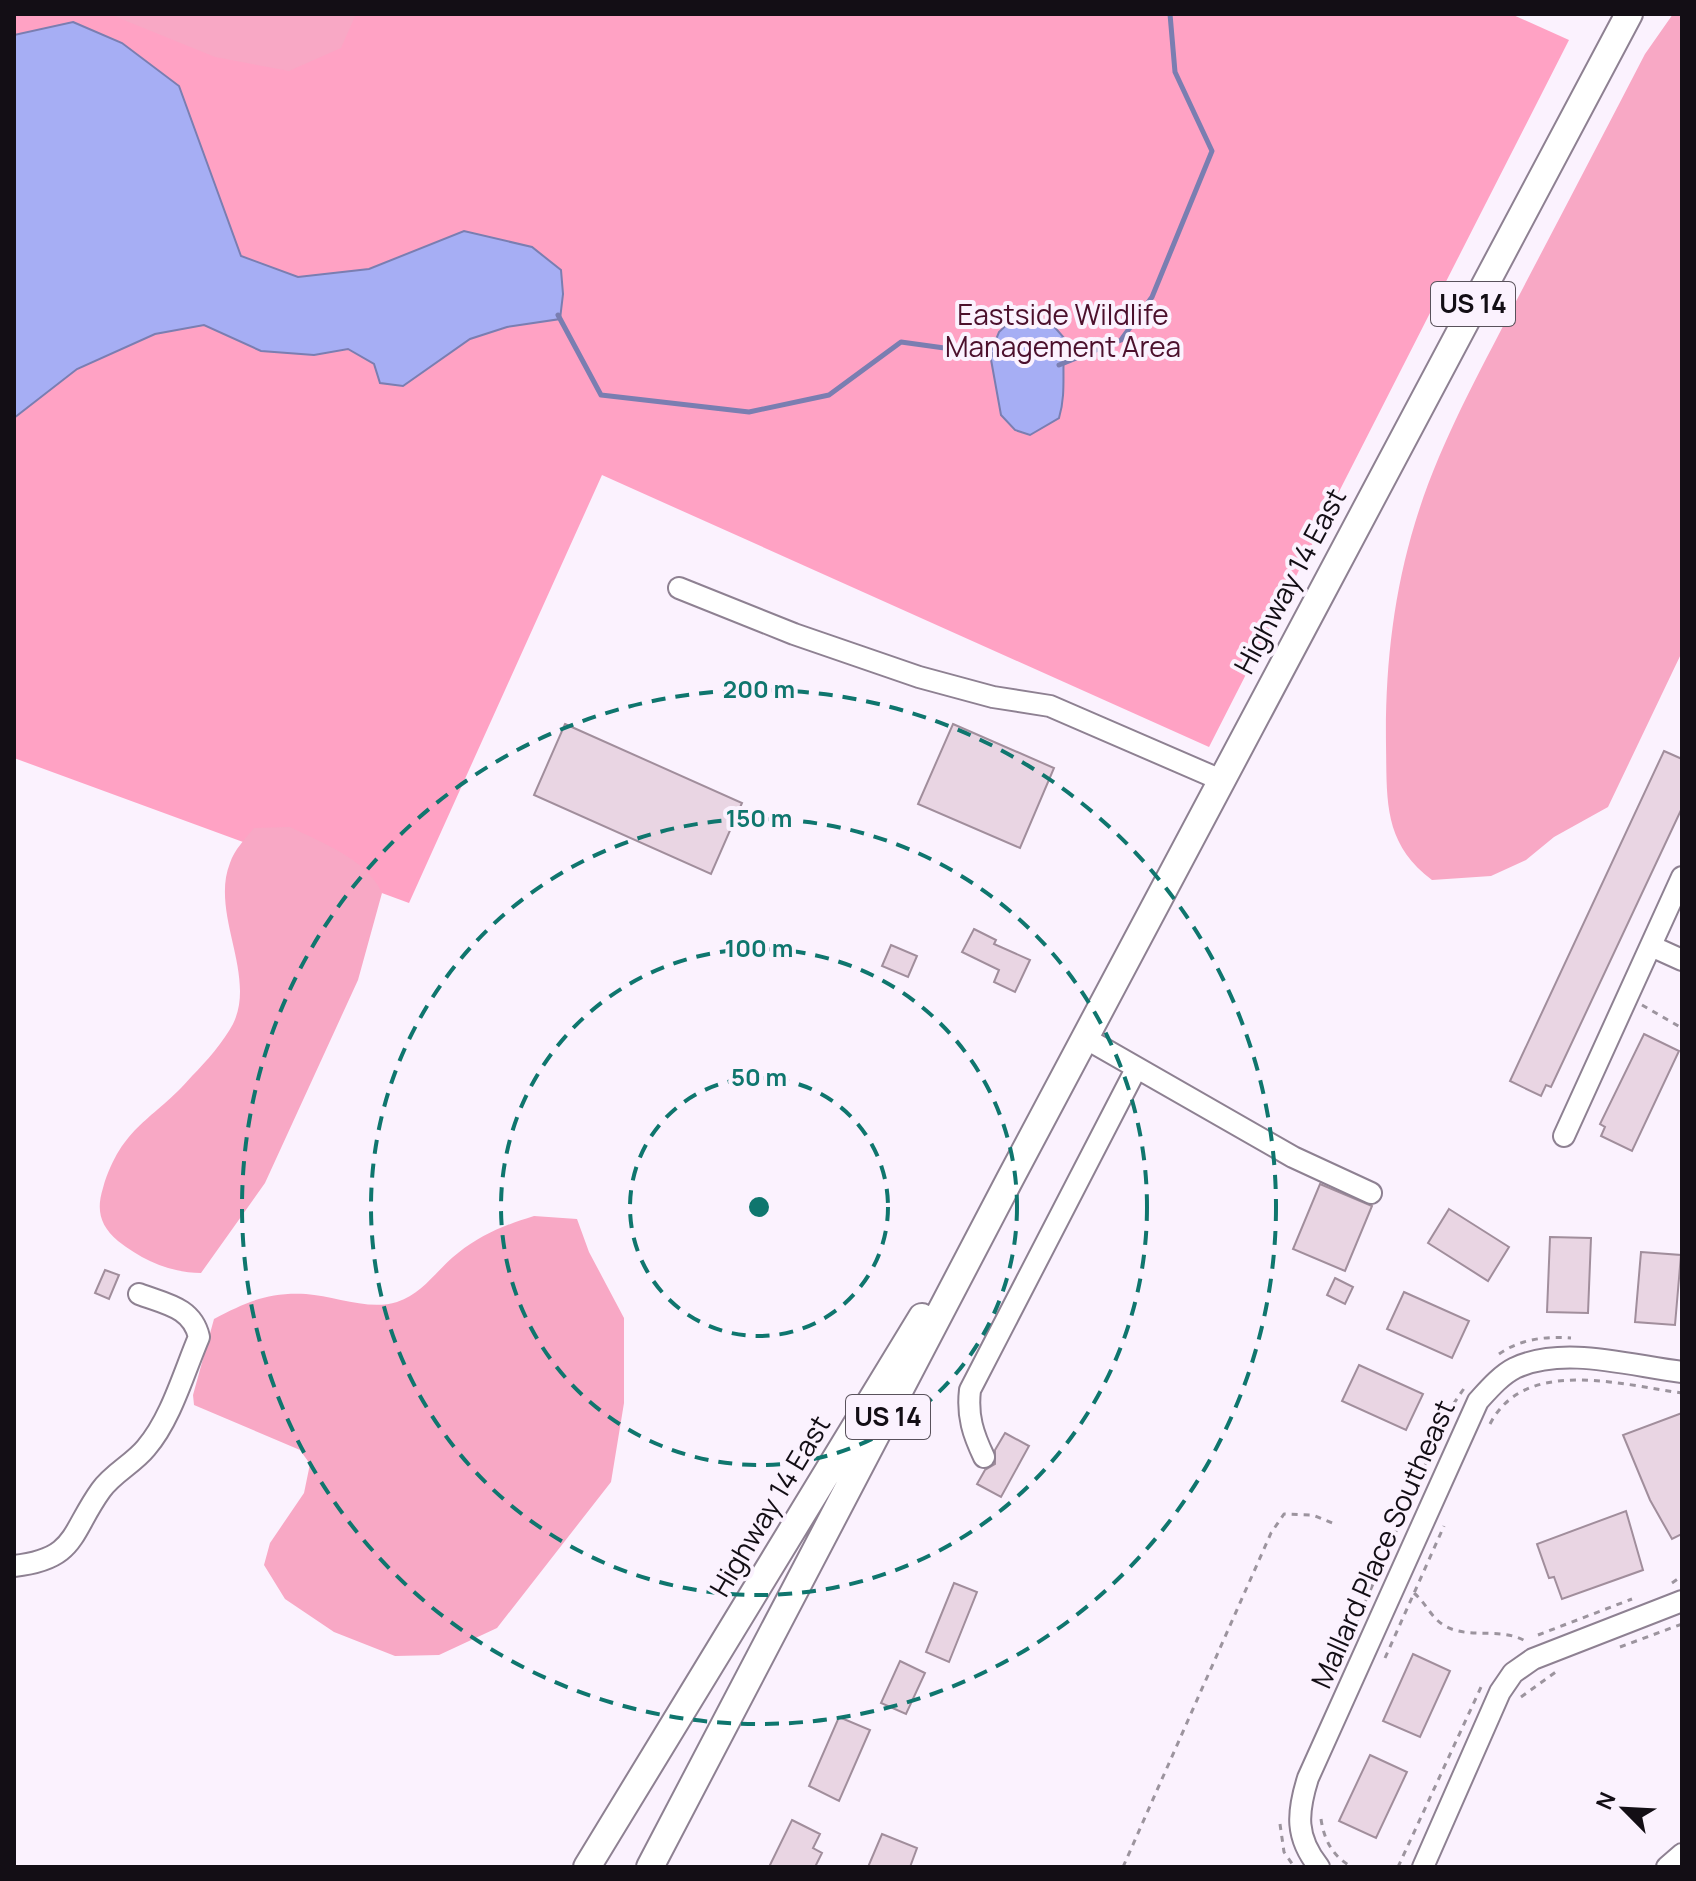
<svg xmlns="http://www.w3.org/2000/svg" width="1696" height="1881" font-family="Manrope,sans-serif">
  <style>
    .green { fill: #ffa2c4 }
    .forest { fill: #f8a8c5 }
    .water { fill: #a6aef4; stroke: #7a7eb1; stroke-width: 2 }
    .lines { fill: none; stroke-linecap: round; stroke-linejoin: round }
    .stream { stroke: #7a7eb1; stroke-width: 5 }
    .building { fill: #e9d5e3; stroke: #a18e9c; stroke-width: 2 }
    .minor-casing { stroke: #8e8192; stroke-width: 24 }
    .major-casing { stroke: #8e8192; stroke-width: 30 }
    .path { stroke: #9c949e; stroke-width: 3; stroke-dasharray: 6 6; stroke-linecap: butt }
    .minor { stroke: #fff; stroke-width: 20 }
    .major { stroke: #fff; stroke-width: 26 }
    .ring { fill: none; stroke: #0f766e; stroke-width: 4; stroke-dasharray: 14 10 }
    .labels { text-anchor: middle; stroke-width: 8; stroke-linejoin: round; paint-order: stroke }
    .shield { fill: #fbf2fe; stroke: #59525b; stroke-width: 2 }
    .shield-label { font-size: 26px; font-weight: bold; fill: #130e15 }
    .park-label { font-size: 28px; fill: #4c102c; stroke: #fbf2fe }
    .street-label { font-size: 28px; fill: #130e15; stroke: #fbf2fe }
    .centre { fill: #0f766e; stroke: #fbf2fe; stroke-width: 4 }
    .ring-label { font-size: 24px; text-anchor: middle; font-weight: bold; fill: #0f766e; stroke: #fbf2fe; stroke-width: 8; stroke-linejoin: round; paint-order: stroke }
  </style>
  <rect width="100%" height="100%" fill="#fbf2fe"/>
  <!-- green -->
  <path class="green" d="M14,14H1511L1569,40L1209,747L602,475L409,903L14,758Z"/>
  <!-- forest -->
  <path class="forest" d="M109,14H356L341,48L289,71L215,57Z
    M1673,14H1682V652L1608,807L1554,837L1526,860L1491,876L1432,880C1383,843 1387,801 1386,744C1385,670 1393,595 1415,523C1438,447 1477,377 1513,307C1557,223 1601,139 1645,54Z
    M290,827C322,843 367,859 382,893L358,980L265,1183L201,1273C171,1273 142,1260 118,1241C100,1226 96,1210 103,1188C122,1125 153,1121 192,1076C206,1062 224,1041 233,1024C257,975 210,913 230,863C234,850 246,838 254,828Z
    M534,1216L577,1219L589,1252L624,1318V1403L611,1482L497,1628L439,1655L395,1656L334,1632L285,1599L264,1565L270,1543L304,1493L310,1464L300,1450L194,1405L193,1395L214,1319C246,1302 268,1292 306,1294C334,1296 369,1311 397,1302C425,1292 436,1270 458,1253C482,1234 505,1225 534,1216Z"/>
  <!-- water -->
  <path class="water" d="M73,22L122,43L179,86L241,256L298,277L369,269L464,231L532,247L561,270L563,294L560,319L507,327L470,339L403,386L380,383L374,364L348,349L314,355L261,351L204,325L155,334L77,369L14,418V35Z
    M1018,314L1051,323L1065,339C1061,366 1067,392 1059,418L1030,435L1015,430L1001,415L990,354L999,332Z"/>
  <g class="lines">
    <!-- stream -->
    <path class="stream" d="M558,315L601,395L749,412L829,395L901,342L995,355
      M1059,365L1121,340L1152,297L1212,151L1175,72L1170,14"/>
  </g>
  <!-- building -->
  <path class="building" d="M565,724L742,803L711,874L534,795Z
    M953,724L1054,768L1020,848L918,804Z
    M1664,751L1682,759V808L1551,1087L1546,1085L1541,1096L1510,1081Z
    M974,929L996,940L994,944L1030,960L1015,992L994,982L999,970L962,952Z
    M891,945L917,956L908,977L882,966Z
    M1644,1034L1679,1051L1632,1151L1601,1136L1605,1127L1600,1124Z
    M1320,1184L1372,1206L1345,1271L1293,1249Z
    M1449,1209L1509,1247L1488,1281L1428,1243Z
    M1550,1237L1591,1238L1588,1313L1547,1312Z
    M1641,1252L1681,1255L1675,1325L1635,1322Z
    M105,1270L119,1275L109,1299L95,1293Z
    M1335,1278L1353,1287L1345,1304L1327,1295Z
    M1404,1292L1469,1321L1452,1358L1387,1329Z
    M1359,1365L1423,1394L1406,1430L1342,1401Z
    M1682,1413V1534L1672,1539L1650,1500L1623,1435Z
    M1005,1433L1029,1446L1001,1497L977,1484L985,1470L995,1464V1450Z
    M1626,1511L1643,1570L1562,1599L1554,1577L1549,1578L1537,1544Z
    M954,1583L977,1592L949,1662L926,1652Z
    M1413,1654L1450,1671L1420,1737L1383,1721Z
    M900,1661L925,1673L906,1714L881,1703Z
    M839,1717L870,1730L839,1801L809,1786Z
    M1370,1755L1407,1772L1376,1838L1339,1821Z
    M792,1820L820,1834L813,1848L822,1853L815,1867H769Z
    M882,1834L917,1848L910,1867H868Z"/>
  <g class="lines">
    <defs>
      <path id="minor" d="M679,588L794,634L919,677L993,697L1050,706L1221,780
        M1651,946L1682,960
        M1085,1038L1293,1157L1371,1193
        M1564,1136L1682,877
        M984,1457C973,1434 967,1416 970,1390L1136,1069
        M14,1566C77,1559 70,1533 101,1490C113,1473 133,1464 146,1448C171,1419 184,1372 199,1337C192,1307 165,1304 139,1294
        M1319,1867C1295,1837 1297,1813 1308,1778L1478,1401C1489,1389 1501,1375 1515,1368C1564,1345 1631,1366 1682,1372
        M1423,1867L1500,1692L1513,1673L1533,1659L1682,1601
        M1667,1867L1682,1854"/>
      <path id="major" d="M587,1867L922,1317
        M650,1867L1010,1179L1629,14"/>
    </defs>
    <!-- minor casing -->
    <use href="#minor" class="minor-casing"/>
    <!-- major casing -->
    <use href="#major" class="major-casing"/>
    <!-- path -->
    <path class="path" d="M1642,1005L1680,1027
      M1499,1354C1520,1339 1546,1336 1571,1338
      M1490,1424C1525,1356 1622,1385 1682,1393
      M1672,1583L1682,1576
      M1414,1593C1426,1603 1431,1618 1445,1626C1470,1640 1501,1626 1527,1642
      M1356,1623L1448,1412L1467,1384
      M1538,1635L1632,1599
      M1620,1647L1682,1624
      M1385,1658L1444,1526
      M1521,1697L1557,1671
      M1321,1819C1324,1840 1333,1857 1352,1867
      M1280,1824L1284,1852L1293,1865
      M1123,1867L1271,1533L1284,1514L1313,1515L1337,1525
      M1398,1867L1482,1685"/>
    <!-- minor -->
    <use href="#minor" class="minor"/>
    <!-- major -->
    <use href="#major" class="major"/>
  </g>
  <!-- distance rings -->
  <g class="ring">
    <circle cx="759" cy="1207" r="129"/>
    <circle cx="759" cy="1207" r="258"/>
    <circle cx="759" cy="1207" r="388"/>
    <circle cx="759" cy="1207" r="517"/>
  </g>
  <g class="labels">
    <!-- shield labels -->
    <g class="shield">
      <rect x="1431" y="282" width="84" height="44" rx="6"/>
      <rect x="846" y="1395" width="84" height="44" rx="6"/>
    </g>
    <g class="shield-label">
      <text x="1473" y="313">US 14</text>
      <text x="888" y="1426">US 14</text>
    </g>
    <!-- park labels -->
    <g class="park-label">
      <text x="1063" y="325">Eastside Wildlife<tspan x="1063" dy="32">Management Area</tspan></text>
    </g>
    <!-- street labels -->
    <g class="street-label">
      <text transform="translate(1290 581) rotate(-62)" y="10">Highway 14 East</text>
      <text transform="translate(770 1506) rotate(-59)" y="10">Highway 14 East</text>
      <text transform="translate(1383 1544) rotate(-66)" y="10">Mallard Place Southeast</text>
    </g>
  </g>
  <circle cx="759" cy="1207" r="12" class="centre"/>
  <g class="ring-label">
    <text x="759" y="698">200 m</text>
    <text x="759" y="827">150 m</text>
    <text x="759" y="957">100 m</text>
    <text x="759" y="1086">50 m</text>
  </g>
  <!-- border -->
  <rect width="1696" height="1881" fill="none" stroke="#130e15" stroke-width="32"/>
  <!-- north arrow -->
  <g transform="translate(1624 1809) rotate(294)" stroke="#fbf2fe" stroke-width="6" paint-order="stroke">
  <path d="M0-6L14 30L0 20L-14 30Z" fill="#130e15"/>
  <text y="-12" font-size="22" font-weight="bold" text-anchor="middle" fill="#130e15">N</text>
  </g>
</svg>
